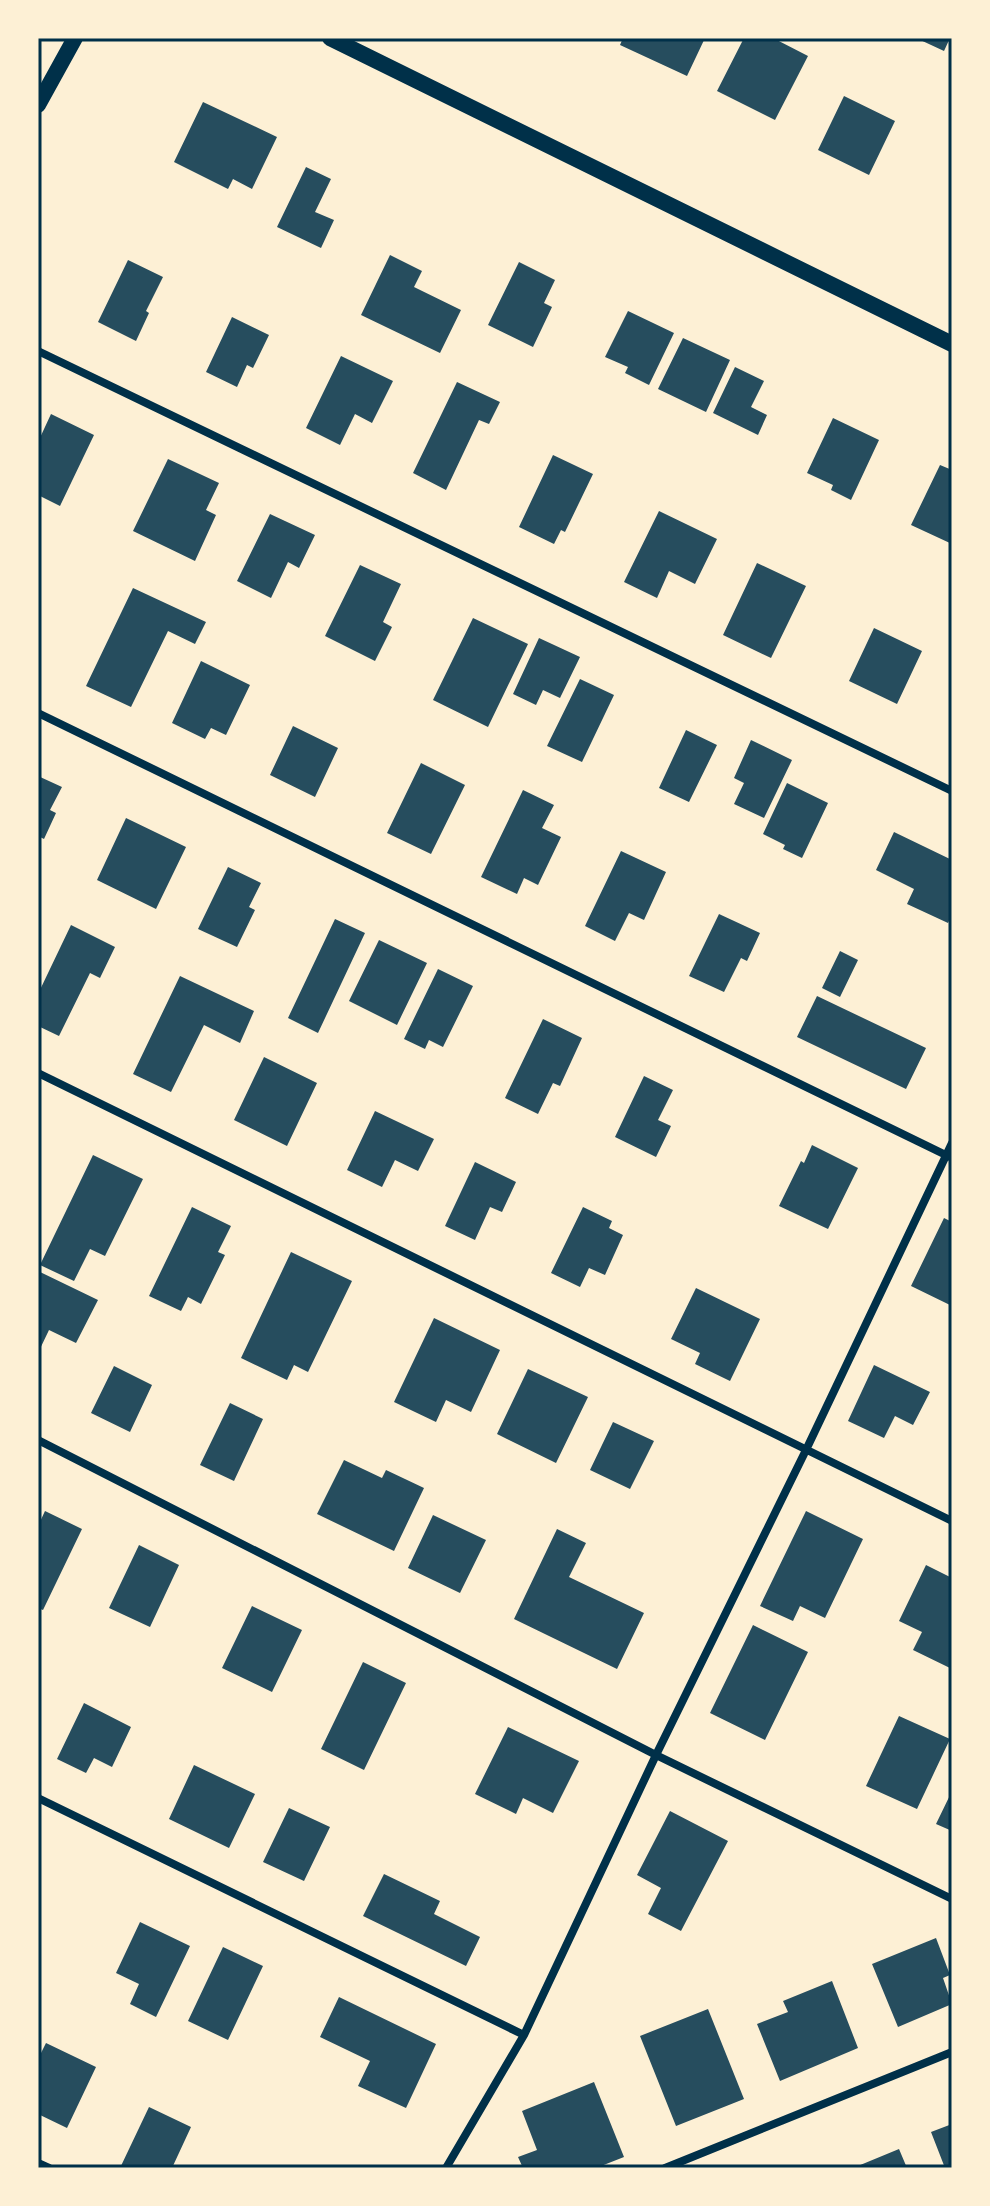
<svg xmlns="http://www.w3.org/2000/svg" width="990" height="2206" font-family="'PT Sans',sans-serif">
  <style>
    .building { fill: #264d5e }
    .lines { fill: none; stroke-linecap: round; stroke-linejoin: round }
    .minor { stroke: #003049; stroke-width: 8 }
    .secondary { stroke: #003049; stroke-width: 16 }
    .neatline { fill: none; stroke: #003049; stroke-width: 3 }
  </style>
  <rect width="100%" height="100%" fill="#fdf0d5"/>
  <!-- building -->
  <path class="building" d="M623,38H705L687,76L620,45Z
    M744,38H773L808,56L775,120L717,91Z
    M916,38H950L944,51Z
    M844,96L895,121L869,175L818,150Z
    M203,102L277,137L252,189L233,179L228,189L174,162Z
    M306,167L331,179L315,212L334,220L321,248L277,227Z
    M390,255L422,271L414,287L461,310L440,353L361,315Z
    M128,260L163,277L146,311L149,313L136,341L98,322Z
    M519,262L555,280L544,303L552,307L533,347L488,325Z
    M628,311L674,333L649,385L625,373L628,367L605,357Z
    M232,317L269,335L253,368L247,365L237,387L206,372Z
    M683,338L730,360L706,412L658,389Z
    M341,356L393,381L372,423L355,414L340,445L306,428Z
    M735,367L764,381L751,407L767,415L758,435L713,413Z
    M457,382L500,402L489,424L479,420L446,490L413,473Z
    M51,414L94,435L60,506L38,495V442Z
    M833,418L879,440L851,500L831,490L833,485L807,473Z
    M553,455L593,474L565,532L561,530L554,544L519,527Z
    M168,459L219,483L206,510L216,515L195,561L133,531Z
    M940,465L952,470V544L911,525Z
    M659,511L717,539L695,584L669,571L657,598L624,582Z
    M270,514L315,535L299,568L288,562L271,598L237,581Z
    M757,563L806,586L771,658L723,635Z
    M360,565L401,584L383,622L392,627L375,661L325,636Z
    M133,588L206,622L195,644L168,631L131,707L86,686Z
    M473,618L528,644L488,727L433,700Z
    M874,628L922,651L897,704L849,681Z
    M539,638L580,657L560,698L543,690L536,705L513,694Z
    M201,661L250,685L226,735L211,728L205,739L172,723Z
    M580,679L614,695L582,762L547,746Z
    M293,726L338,748L315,797L270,775Z
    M686,730L717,745L689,802L659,788Z
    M751,740L792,760L764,818L734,804L744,783L734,778Z
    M421,763L465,785L431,854L387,833Z
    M38,776L62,787L50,810L56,813L44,839L38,836Z
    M787,783L828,803L802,858L783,849L785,845L763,834Z
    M523,790L554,805L542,828L561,837L538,885L524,878L517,894L481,877Z
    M126,818L186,847L156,909L97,880Z
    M894,832L952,860V915L948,923L907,904L914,889L876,870Z
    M621,851L666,872L644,920L629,913L615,941L585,926Z
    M228,867L261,883L249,907L255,910L237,947L198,929Z
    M719,914L760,933L747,961L741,958L724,992L689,976Z
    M335,919L365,933L318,1033L288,1018Z
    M71,925L115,947L100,978L90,973L59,1036L38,1026V994Z
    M379,940L427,963L397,1025L349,1001Z
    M840,951L858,960L840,997L822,988Z
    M438,969L473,986L443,1047L429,1040L425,1049L404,1039Z
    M180,976L254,1011L240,1043L204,1025L171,1092L133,1074Z
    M817,996L926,1048L906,1089L797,1037Z
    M543,1019L582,1038L560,1086L553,1083L538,1114L505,1098Z
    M264,1057L317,1083L287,1146L234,1120Z
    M644,1076L673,1090L658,1120L671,1126L656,1157L615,1137Z
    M375,1111L434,1139L418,1171L395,1160L382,1187L347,1170Z
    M812,1145L858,1168L828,1229L779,1206L801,1161L804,1163Z
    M93,1155L143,1179L105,1256L90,1249L74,1281L40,1265Z
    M475,1162L516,1182L502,1212L490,1207L475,1240L445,1226Z
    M192,1207L231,1226L218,1252L225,1255L201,1304L188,1297L181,1311L149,1296Z
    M583,1207L612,1221L609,1228L623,1235L605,1275L589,1268L580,1287L551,1273Z
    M944,1218L952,1222V1306L911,1286Z
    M291,1252L352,1281L308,1372L294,1365L287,1380L241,1358Z
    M38,1271L98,1300L76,1343L49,1330L38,1353Z
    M696,1288L760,1319L730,1381L695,1364L700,1353L671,1339Z
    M434,1318L500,1350L471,1412L446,1400L436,1422L394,1402Z
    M874,1365L930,1392L913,1425L895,1416L884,1438L848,1421Z
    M114,1366L152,1385L130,1432L91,1413Z
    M528,1369L588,1397L556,1463L497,1434Z
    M230,1403L263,1419L234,1481L200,1465Z
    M613,1422L654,1441L630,1489L590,1470Z
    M344,1460L382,1478L386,1470L424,1488L394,1551L317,1514Z
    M45,1511L82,1529L43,1610L38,1608V1526Z
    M806,1511L863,1539L825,1618L800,1606L793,1621L760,1606Z
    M433,1515L486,1540L460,1593L408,1568Z
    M557,1529L586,1543L569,1577L644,1613L617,1669L514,1619Z
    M139,1545L179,1565L150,1627L109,1608Z
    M926,1565L952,1578V1669L913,1650L922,1632L899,1621Z
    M252,1606L302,1630L272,1692L222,1668Z
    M753,1625L808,1652L765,1740L710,1713Z
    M363,1662L406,1683L364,1770L321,1749Z
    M84,1703L131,1727L112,1767L94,1758L86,1773L57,1759Z
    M899,1716L950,1739L917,1809L866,1786Z
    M508,1727L579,1761L553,1813L523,1798L516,1814L475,1794Z
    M194,1765L255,1794L229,1848L169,1819Z
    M952,1791V1831L936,1824Z
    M289,1808L330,1827L304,1881L263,1862Z
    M670,1811L728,1841L681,1931L648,1914L661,1888L637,1875Z
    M384,1874L440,1901L434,1914L480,1937L466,1966L363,1916Z
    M140,1922L190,1946L156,2017L130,2004L139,1984L116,1973Z
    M936,1938L950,1975L943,1978L952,2004L898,2027L872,1964Z
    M223,1947L263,1966L228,2040L188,2021Z
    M832,1981L858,2048L780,2081L757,2024L788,2012L783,2001Z
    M339,1997L436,2044L406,2108L358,2086L370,2061L320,2037Z
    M708,2009L744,2099L676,2126L640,2036Z
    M46,2043L96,2067L67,2128L38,2114V2059Z
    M594,2082L624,2157L596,2168H523L518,2157L537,2150L522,2111Z
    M149,2107L191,2127L172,2168H120Z
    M952,2124V2168H945L931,2132Z
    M899,2149L907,2168H853Z"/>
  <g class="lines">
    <!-- minor -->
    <path class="minor" d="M38,351L952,791
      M38,713L952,1158
      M38,1073L952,1521
      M38,1440L656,1755L952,1899
      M38,1798L524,2035
      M38,2163L49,2168
      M446,2168L524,2035L656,1755L806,1450L952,1143
      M665,2168L952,2052"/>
    <!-- secondary -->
    <path class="secondary" d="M330,38L952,344
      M38,105L75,38"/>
  </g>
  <!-- border -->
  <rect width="990" height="2206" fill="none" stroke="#fdf0d5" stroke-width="80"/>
  <rect x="40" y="40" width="910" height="2126" class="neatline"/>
</svg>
